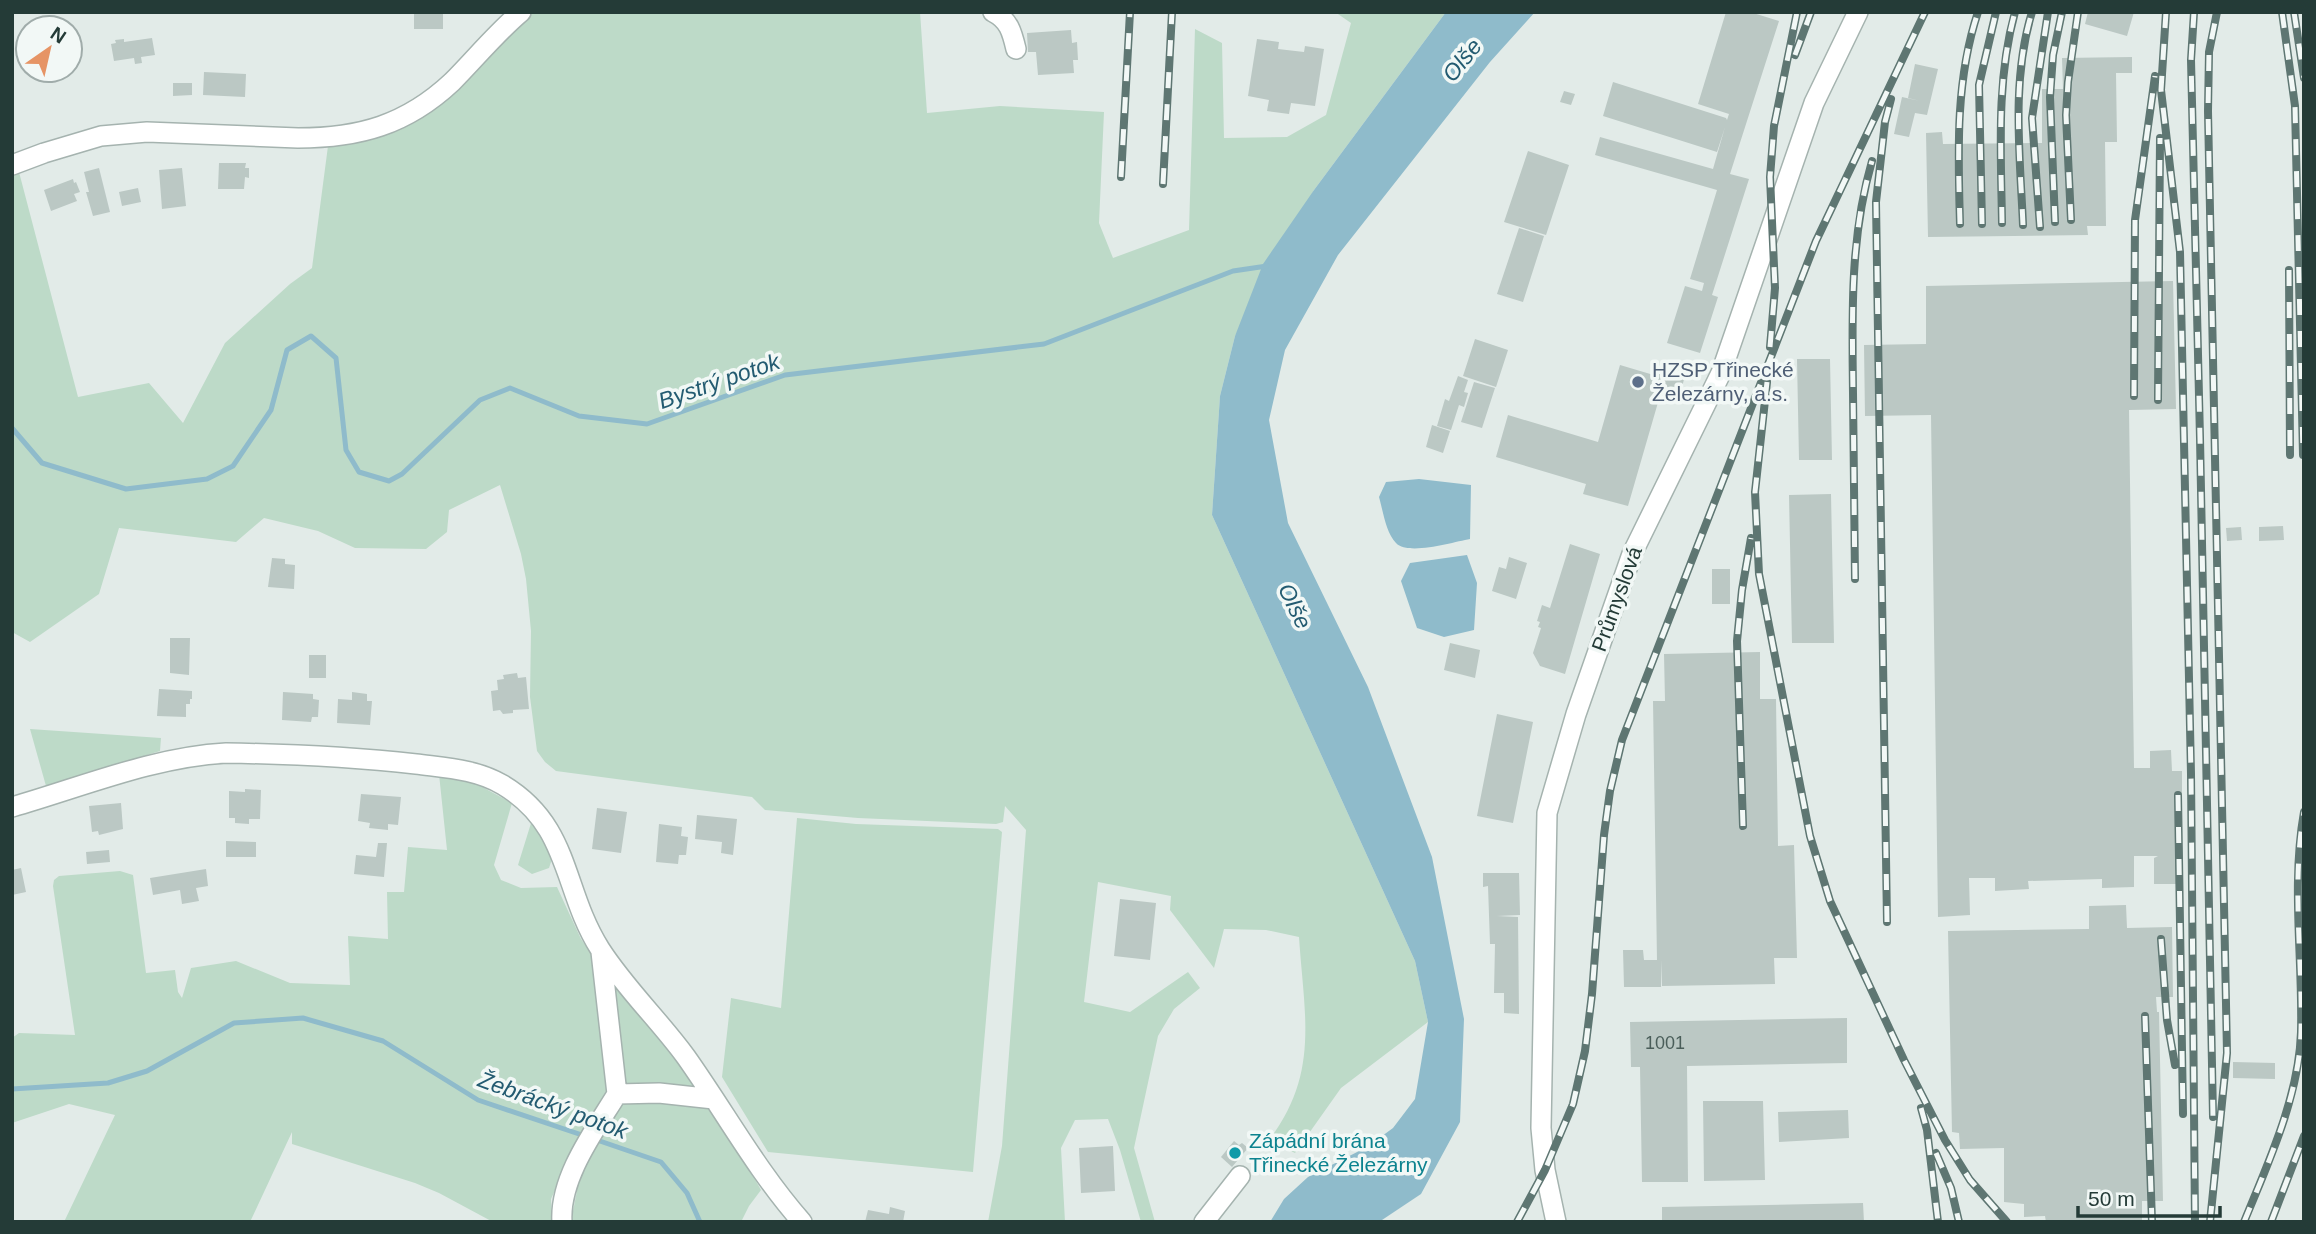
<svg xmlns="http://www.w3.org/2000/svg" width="2316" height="1234" font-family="Helvetica,sans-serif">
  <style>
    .green { fill: #bddac8 }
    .water { fill: #8fbbcb }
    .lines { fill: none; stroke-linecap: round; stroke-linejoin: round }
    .stream { stroke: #8fbbcb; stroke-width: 5 }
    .building { fill: #bbc8c4 }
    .street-casing { stroke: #a5b3af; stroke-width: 22 }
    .street { stroke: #fff; stroke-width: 19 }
    .rail-casing { stroke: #5e7672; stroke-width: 8 }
    .rail { stroke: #f2f8f6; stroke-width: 5; stroke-dasharray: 16; stroke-linecap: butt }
    .service-dot { fill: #5c6f8a; stroke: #f2f8f6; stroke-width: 2.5 }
    .culture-dot { fill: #0f9aa8; stroke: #f2f8f6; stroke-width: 2.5 }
    .labels { text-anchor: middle; stroke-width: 7; stroke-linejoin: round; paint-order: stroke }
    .number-label { font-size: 18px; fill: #4a5e5a }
    .service-label { font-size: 21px; fill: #4e5e75; stroke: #f2f8f6; text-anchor: start }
    .street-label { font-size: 21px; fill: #243b37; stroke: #f2f8f6 }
    .culture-label { font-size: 21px; fill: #0d838f; stroke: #f2f8f6; text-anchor: start }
    .water-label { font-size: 23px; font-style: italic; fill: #235b71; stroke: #f2f8f6 }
  </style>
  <rect width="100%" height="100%" fill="#e2ebe8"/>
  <!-- green -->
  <path class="green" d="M534,12H920L927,113L1000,106L1104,112L1099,223L1113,258L1189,230L1195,29L1222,43L1224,138L1287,137L1326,115L1351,23L1335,12H1446L1314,190L1235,336L1220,396L1212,515L1415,961L1428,1022L1341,1088L1295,1153L1269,1140C1320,1073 1304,1015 1299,937L1266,930L1224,929L1214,968L1170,910L1171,896L1098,882L1084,1002L1130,1012L1188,972L1200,988L1174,1009L1158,1036L1134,1148L1155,1222H1141L1120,1150L1108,1119L1075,1120L1061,1148L1065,1222H988L1002,1146L1026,830L1005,806L1003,822L996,824L858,818L765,810L752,797L556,771L545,762L537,751L530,697L531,631L526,579L521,554L500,485L449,510L447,532L426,549L355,548L318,531L264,518L236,542L119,528L99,594L30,642L12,632V175L19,172L78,397L149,383L183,423L225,343L290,284L312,268L328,146L449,94Z
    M30,729L161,738L160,751L46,786Z
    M439,774L473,782L512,803L494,865L501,880L521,888L557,887L581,939L609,978L677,1062L731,1137L761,1190L749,1206L741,1222H571L579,1180L597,1139L579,1137L551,1199L552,1222H493L439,1193L415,1183L292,1144V1132L250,1222H64L115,1115L69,1104L12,1123V1038L19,1033L75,1035L53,886L54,880L59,876L120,871L133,875L146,973L175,970L178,992L182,998L191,968L236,961L290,983L350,985L348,936L388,939L387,892H404L408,847L447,850Z
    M797,818L856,824L998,829L1002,832L973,1172L768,1152L722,1077L731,998L781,1008Z
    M532,820L552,859L549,868L532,874L518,865Z"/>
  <!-- water -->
  <path class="water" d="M1446,12H1535L1490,62L1338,255L1285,350L1269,420L1288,523L1368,687L1432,857L1464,1019L1460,1122L1421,1194L1379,1222H1270L1284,1199L1308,1177L1367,1147L1393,1128L1415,1099L1428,1022L1415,961L1212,515L1220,396L1235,336L1263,264L1314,190Z
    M1419,479L1471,485L1470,539C1453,542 1408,556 1396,543C1386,533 1383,511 1379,497L1386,482Z
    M1467,555L1477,583L1474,630L1444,637L1417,628L1401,581L1410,563Z"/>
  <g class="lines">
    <!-- stream -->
    <path class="stream" d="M12,428L42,463L126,489L207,479L233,466L271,410L287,350L311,336L336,358L346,450L359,472L389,481L402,474L480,400L510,388L579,416L647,424L785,375L1044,344L1233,271L1267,266
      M12,1089L108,1083L147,1071L234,1023L303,1018L383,1041L478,1100L585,1136
      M594,1139L661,1162L687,1193L700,1222"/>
  </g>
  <!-- building -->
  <path class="building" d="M414,12H443V29H414Z
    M1726,12H1750L1779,21L1730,174L1749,179L1712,295L1718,297L1700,353L1667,343L1685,286L1702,291L1704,283L1690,279L1717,190L1595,155L1600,137L1713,169L1725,127L1717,152L1603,116L1613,82L1726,118L1727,120L1729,114L1698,104Z
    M2088,12H2134L2127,36L2085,24Z
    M1071,30L1072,43L1077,42L1078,60H1073L1074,73L1038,75L1036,52H1028L1027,33Z
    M152,38L155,55L141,57L142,63L135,64L134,58L114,61L111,44L116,43L115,40L124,39V42Z
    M1257,39L1279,42L1278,49L1304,52L1305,46L1324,49L1315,106L1291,103L1289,114L1267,111L1269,100L1248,96Z
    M2132,57V73H2116L2117,142H2105L2106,226H2087L2088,235L1928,237L1926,133L1942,132L1943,144L2042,143V89H2063L2062,58Z
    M1915,64L1938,69L1927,115L1915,113L1909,137L1894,134L1902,97L1920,101L1908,98Z
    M204,72L246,74L245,97L203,95Z
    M173,83H192V95L173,96Z
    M1564,91L1575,94L1571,105L1560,102Z
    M1528,151L1569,165L1546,235L1504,222Z
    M219,163H246L245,168H249V178L245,177L244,189H218Z
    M99,168L110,212L93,216L86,192H89L84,172Z
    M182,168L186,206L162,209L159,170Z
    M73,179L74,183L76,182L80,192L74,194L77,201L51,211L44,190Z
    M138,188L141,202L122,206L119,192Z
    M1519,228L1544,236L1523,302L1497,294Z
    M2173,281L2176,409L2129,410L2134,768H2150V751L2171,750L2172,771H2182V884H2154V858L2158,856H2134V887L2102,888V879L2028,881L2029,889L1995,891V878H1969L1970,915L1938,917L1931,415L1865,416L1864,345L1926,344V286Z
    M1475,339L1508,350L1496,387L1463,376Z
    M1797,359H1830L1832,460H1799Z
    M1620,365L1657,376L1658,372L1684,379L1681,392L1677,391L1673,404L1659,399L1628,506L1583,494L1586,484L1496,457L1508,415L1598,442Z
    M1458,376L1468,380L1464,392L1468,393L1464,407L1459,405L1451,430L1437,426L1445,399L1449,401Z
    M1474,382L1495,388L1482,428L1461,422Z
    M1432,425L1450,431L1443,453L1426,447Z
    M1831,494L1834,643H1792L1789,495Z
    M2283,526L2284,540L2259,541V527Z
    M2241,527L2242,540L2227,541L2226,528Z
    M1570,544L1600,554L1565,674L1540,666L1533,653L1541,628L1538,627L1540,622L1537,621L1542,605L1550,608Z
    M1509,557L1527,563L1516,599L1492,591L1499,567L1506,569Z
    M272,558L285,559V564L295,565L294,589L268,587Z
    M1712,569H1730V604H1712Z
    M170,638H190L189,675L170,673Z
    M1450,643L1480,650L1475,678L1444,670Z
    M1760,652V699H1776L1778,846L1794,845L1797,958H1774L1775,984L1662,986V960L1661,987H1624L1623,950H1643L1644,960H1657L1653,701H1665L1664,654Z
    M309,655H326V678H309Z
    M517,673L518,678L526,677L529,709L513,710V713L503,714L500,710L493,711L491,691L498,690L497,680L504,679L503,675Z
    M159,689L192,691V699H190V704H186V717L157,716Z
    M283,692L313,694V699L319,700L318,717H312L311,722L282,720Z
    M352,692L367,694V701H372L370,725L337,723L338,699L352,700Z
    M1497,714L1533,722L1513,823L1477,816Z
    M245,789L261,790L260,819H249V824L235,823V818H229V791L245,792Z
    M361,794L401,797L398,825L388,824V830L369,828L370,823L358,821Z
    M121,803L123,829L99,835L98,831L92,832L89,806Z
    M597,808L627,812L621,853L592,849Z
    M697,815L737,819L733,855L721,853L722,842L695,839Z
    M659,824L682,827L681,836L688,837L686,855H679L678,864L656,862Z
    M226,841L256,842V857H226Z
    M378,843H387L384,877L354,874L356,855L376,857Z
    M109,850L110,862L87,864L86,852Z
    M21,868L26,892L12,895V870Z
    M206,869L208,886L196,888L199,901L182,904L180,890L153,895L150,878Z
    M1483,873H1519L1520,915L1497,916L1518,917L1519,1014L1504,1013V993H1494L1495,944H1490L1488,886L1483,887Z
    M1120,899L1156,903L1150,960L1114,956Z
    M2126,905L2127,928L2172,927L2173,997H2156L2157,1012H2159L2163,1201H2142V1222H2046L2045,1216L2024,1217V1204L2004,1202V1148L1960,1149L1959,1133L1952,1132L1948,931L2089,929V906Z
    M1847,1018V1063L1687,1066L1688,1182H1642L1640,1067H1631L1630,1022Z
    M2233,1062L2275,1063V1079L2233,1078Z
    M1703,1101H1763L1765,1180L1704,1181Z
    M1848,1110L1849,1138L1779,1142L1778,1112Z
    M1234,1141L1239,1145L1242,1143L1248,1148L1232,1167L1221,1157Z
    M1113,1146L1115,1191L1081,1193L1079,1148Z
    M1863,1203L1864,1222H1662V1207Z
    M890,1207L905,1211L903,1222H865L868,1210L889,1214Z"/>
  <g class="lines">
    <defs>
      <path id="street" d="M993,12C1009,20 1012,32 1016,49
        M12,165L44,153L101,136L147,132L298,138C359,138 406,125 452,82C475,59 496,33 521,12
        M12,807C82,787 153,757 226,753C289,754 353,757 416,764C446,768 476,769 503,785C571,826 562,889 600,949C625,988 659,1020 686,1057C725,1112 757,1171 802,1222
        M601,952L617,1094
        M562,1222C559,1178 595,1130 617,1094L659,1093L714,1099
        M1204,1222L1240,1176
        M1556,1222L1545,1170L1541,1128L1547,813L1576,714L1632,554L1721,373L1814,103L1858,12"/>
    </defs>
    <!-- street casing -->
    <use href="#street" class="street-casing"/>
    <!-- street -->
    <use href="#street" class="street"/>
    <defs>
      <path id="rail" d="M2166,12L2161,90L2180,252L2191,774L2195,1222
        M2194,12L2191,60L2200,438L2213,1117
        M2282,12L2295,106L2303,455
        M2294,12L2304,78
        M1795,55L1811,12
        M1121,177L1130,12
        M1163,184L1172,12
        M2071,220L2066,115L2068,82L2078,12
        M2055,222L2050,97L2053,55L2062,12
        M2002,223C2001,152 1996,81 2015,12
        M1960,224C1958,153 1955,81 1978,12
        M1982,224L1979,85L1996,12
        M2023,225C2020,155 2011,81 2032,12
        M2040,227L2032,118L2048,12
        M2289,270L2290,455
        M1770,347L1775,288L1770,177L1774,126L1797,12
        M1767,382L1755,492L1759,574L1810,836L1830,901L1904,1060L1945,1140L1970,1180L2007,1222
        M2134,396L2135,220L2155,76
        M2158,400L2160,138
        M1855,579C1854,517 1854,455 1853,393C1852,314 1850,237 1872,161
        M2178,795L2183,1114
        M1743,826L1737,641L1742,590L1751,538
        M1887,922L1876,202L1885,122L1891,99
        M2161,939L2167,1020L2175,1065
        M2145,1016L2152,1222
        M1921,1108L1927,1130L1938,1222
        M1936,1153L1951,1188L1959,1222
        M1517,1222L1545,1170L1573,1104L1585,1051L1592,994L1604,835L1610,791L1622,740L1816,241L1925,12
        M2210,1222L2227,1053L2208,111L2209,52L2217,12
        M2244,1222C2268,1163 2299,1097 2301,1032C2303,959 2291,886 2304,812
        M2271,1222L2304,1136"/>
    </defs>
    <!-- rail casing -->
    <use href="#rail" class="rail-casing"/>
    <!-- rail -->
    <use href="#rail" class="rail"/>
  </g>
  <!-- markers -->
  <circle class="service-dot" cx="1638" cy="382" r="7"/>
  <circle class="culture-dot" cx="1235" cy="1153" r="7"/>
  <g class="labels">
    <!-- number labels -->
    <g class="number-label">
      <text x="1665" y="1049">1001</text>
    </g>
    <!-- service labels -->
    <g class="service-label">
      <text x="1652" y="377">HZSP Třinecké<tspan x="1652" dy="24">Železárny, a.s.</tspan></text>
    </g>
    <!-- street labels -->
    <g class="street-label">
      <text transform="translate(1617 599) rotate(-70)" y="7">Průmyslová</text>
    </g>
    <!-- culture labels -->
    <g class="culture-label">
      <text x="1249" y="1148">Zápádní brána<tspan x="1249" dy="24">Třinecké Železárny</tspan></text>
    </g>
    <!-- water labels -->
    <g class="water-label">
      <text transform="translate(1462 60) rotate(-51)" y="8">Olše</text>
      <text transform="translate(719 381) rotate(-19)" y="8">Bystrý potok</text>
      <text transform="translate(1295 606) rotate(64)" y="8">Olše</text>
      <text transform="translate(553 1105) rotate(20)" y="8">Žebrácký potok</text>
    </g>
  </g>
  <!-- border -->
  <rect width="2316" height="1234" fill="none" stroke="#243b37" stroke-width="28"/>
  <!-- north arrow -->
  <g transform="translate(49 49) rotate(34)"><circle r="33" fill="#f2f8f6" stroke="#a0acaa" stroke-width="2"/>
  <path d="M0-5L12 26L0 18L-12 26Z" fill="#e69465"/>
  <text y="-10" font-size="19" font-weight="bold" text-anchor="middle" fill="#243b37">N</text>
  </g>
  <!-- scale -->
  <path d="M2078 1206v10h142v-10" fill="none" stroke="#243b37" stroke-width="3.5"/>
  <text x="2088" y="1206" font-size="21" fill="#243b37" stroke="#f2f8f6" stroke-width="5" paint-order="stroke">50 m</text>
</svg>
